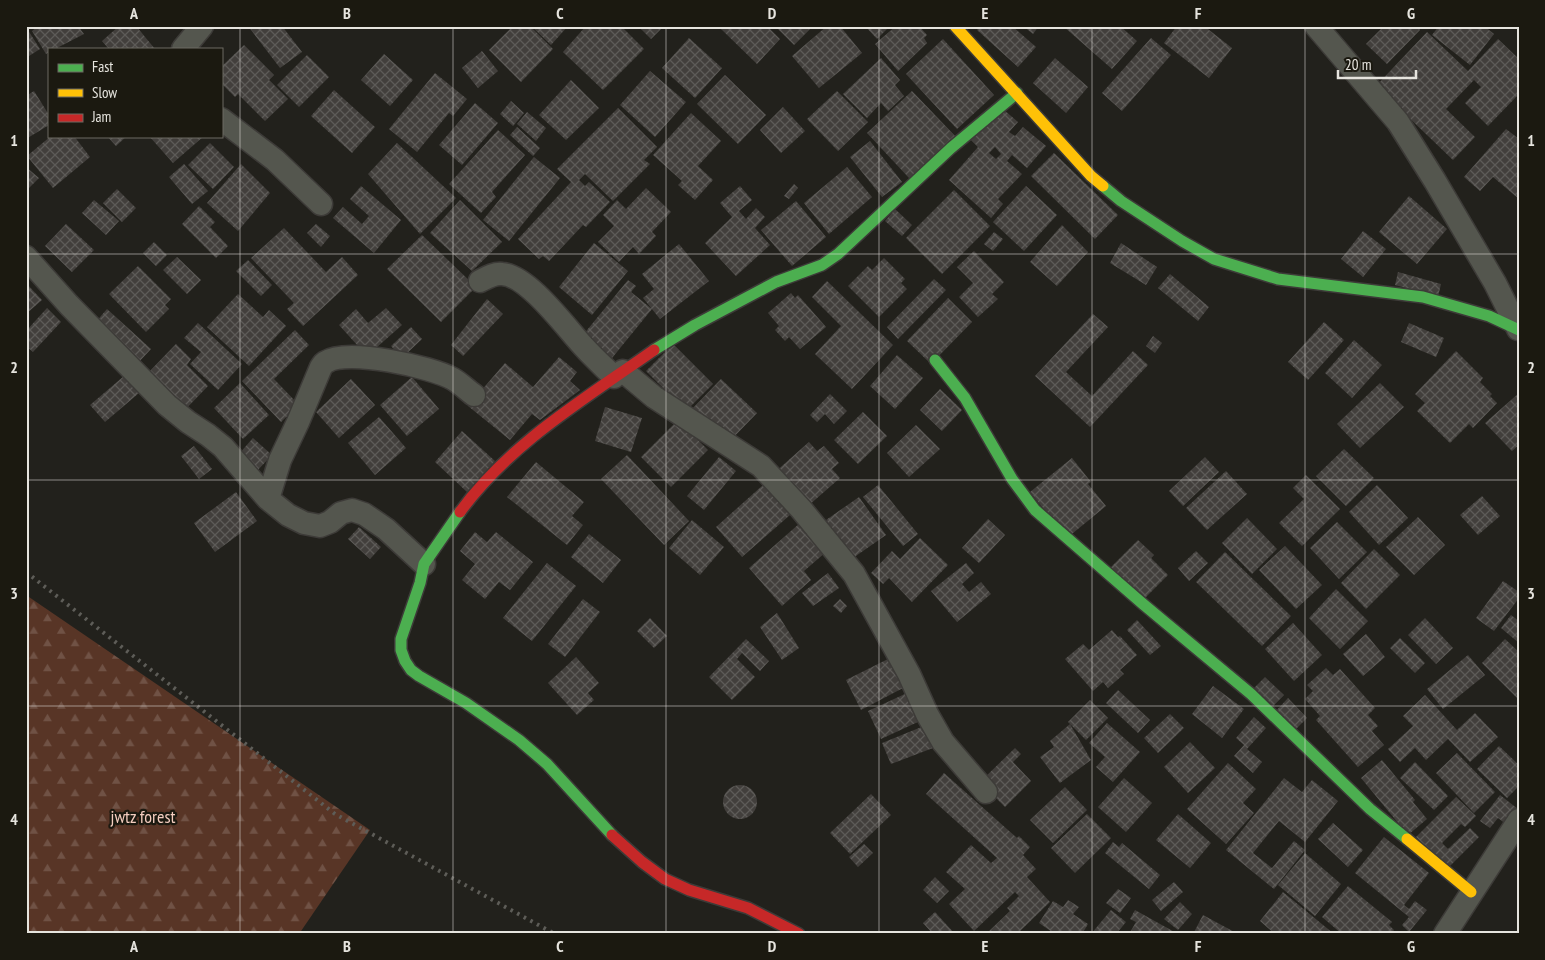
<svg xmlns="http://www.w3.org/2000/svg" width="1545" height="960" font-family="'PT Sans Narrow',sans-serif">
  <style>
    .forest { fill: url(#forest-firs) }
    .building { fill: url(#building-cross-hatch); fill-rule: evenodd }
    .lines { fill: none; stroke-linecap: round; stroke-linejoin: round }
    .street-casing { stroke: #3d3b38; stroke-width: 25 }
    .fast-casing { stroke: #3d3b38; stroke-width: 14 }
    .slow-casing { stroke: #3d3b38; stroke-width: 14 }
    .jam-casing { stroke: #3d3b38; stroke-width: 14 }
    .street { stroke: #54564e; stroke-width: 22 }
    .fast { stroke: #4caf50; stroke-width: 11 }
    .slow { stroke: #ffc107; stroke-width: 11 }
    .jam { stroke: #c62828; stroke-width: 11 }
    .rail { stroke: #5e5d58; stroke-width: 4; stroke-dasharray: 2.5 5; stroke-linecap: butt }
    .grid { fill: none; stroke: #e6e4de; stroke-width: 1; stroke-opacity: 0.55 }
    .labels { text-anchor: middle; stroke-width: 4.5; stroke-linejoin: round; paint-order: stroke }
    .park-label { font-size: 18px; fill: #f4cdbf; stroke: #1b1910 }
    .neatline { fill: none; stroke: #e6e4de; stroke-width: 2 }
    .grid-label { font-size: 16px; text-anchor: middle; font-weight: bold; fill: #e6e4de }
  </style>
  <defs>
    <pattern id="forest-firs" width="22" height="20" patternUnits="userSpaceOnUse" patternTransform="scale(1.25)"><rect width="22" height="20" fill="#583526"/><path d="M5 1l3.5 6h-7zM16 11l3.5 6h-7z" fill="#705245"/></pattern>
    <pattern id="building-cross-hatch" width="8" height="8" patternUnits="userSpaceOnUse" patternTransform="scale(1.25)"><rect width="8" height="8" fill="#423f3c"/><path d="M0 0l8 8M0 8l8-8" fill="none" stroke="#5d5b58"/></pattern>
  </defs>
  <rect width="100%" height="100%" fill="#22211c"/>
  <!-- forest -->
  <path class="forest" d="M26,595L370,830L299,934H26Z"/>
  <!-- building -->
  <path class="building" d="M38,26H78L84,34L55,49H49V52L46,54L32,31Z
    M119,26H136L155,49H109L102,41Z
    M248,26H282L302,52L280,68Z
    M513,26H530L553,49L521,82L489,50Z
    M531,26H568L551,45Z
    M586,26H621L644,49L603,90L563,52Z
    M638,26H664L651,39Z
    M721,26H767L780,39L757,64L720,28Z
    M775,26H813L794,45Z
    M827,26H840L862,53L819,88L792,56Z
    M865,26H890L877,39Z
    M896,26H919L927,35L924,38L927,43L898,71L875,44Z
    M980,26H1012L1036,47L1018,67L977,30Z
    M1023,26H1039L1033,34Z
    M1063,26H1120L1137,41L1112,69Z
    M1177,26H1204L1232,48L1209,78L1164,43Z
    M1384,26H1417L1420,30L1387,64L1366,44Z
    M1439,26H1484L1494,34L1470,65L1432,35Z
    M26,27L40,49L26,58Z
    M1427,32L1468,71L1498,39L1519,59V94L1488,126L1465,103L1481,87L1474,80L1446,109L1475,137L1453,160L1376,86Z
    M689,38L722,68L695,98L662,68Z
    M1151,38L1171,55L1122,111L1102,93Z
    M943,39L994,95L957,129L906,74Z
    M244,45L274,75L269,80L288,99L265,121L238,94L235,97L221,83V67Z
    M482,51L498,71L478,88L462,68Z
    M384,54L413,80L390,106L361,80Z
    M307,55L329,77L299,107L277,85Z
    M881,58L900,80L895,85L904,96L888,111L881,103L867,118L843,94Z
    M1055,58L1088,87L1066,113L1033,83Z
    M650,71L686,102L655,137L620,105Z
    M435,73L467,99L453,116L449,113L417,152L389,129Z
    M725,75L766,115L738,144L697,104Z
    M571,80L599,108L566,140L539,115Z
    M334,90L375,127L352,153L311,116Z
    M34,91L49,115V125L26,139V96Z
    M837,91L868,122L838,151L807,119Z
    M912,91L956,137L910,179L867,133Z
    M511,101L524,113L513,126L500,114Z
    M475,103L498,123L462,165L439,145Z
    M996,103L1018,122L1009,132L1015,136L1023,127L1046,146L1027,168L1012,155L1007,161L1022,174L998,199L1003,204L991,218L949,180L978,147L967,136ZM995,147L1001,154L996,159L989,153Z
    M783,107L805,131L781,153L760,130Z
    M618,108L657,147L644,160L650,164L613,201L585,174L579,180L585,186L589,182L610,202L586,227L583,225L549,261L543,256L539,259L518,239L571,182L557,169Z
    M527,112L546,128L536,141L517,124Z
    M691,113L721,141L698,166L713,180L695,200L678,185L682,181L653,155Z
    M517,127L540,148L533,156L510,135Z
    M1506,129L1519,139V199L1493,177L1480,191L1464,177Z
    M498,130L525,155L492,192L496,197L481,213L449,184Z
    M51,136H74L90,157L53,188L27,156Z
    M107,136H127L116,146Z
    M149,136H204L173,163Z
    M870,141L902,182L882,197L850,157Z
    M210,143L234,167L213,189L188,165Z
    M397,143L456,198L420,234L368,174Z
    M1054,153L1118,215L1095,239L1031,176Z
    M534,157L560,178L509,241L483,220Z
    M184,164L208,191L192,204L169,177Z
    M241,164L270,193L238,231L207,203Z
    M26,167L39,178L26,191Z
    M847,167L872,197L829,234L804,203Z
    M794,184L798,188L789,199L784,196Z
    M361,186L401,220L374,253L333,218L343,207L362,224L369,216L350,199Z
    M740,186L752,200L739,211L746,219L756,208L765,217L755,228L770,245L736,276L705,243L732,217L720,203Z
    M1026,186L1057,215L1024,251L993,222Z
    M646,188L671,212L652,232L656,236L639,254L633,247L619,262L598,242L614,226L603,215L617,200L626,209Z
    M117,189L136,208L122,222L103,203Z
    M954,190L990,226L942,274L906,238Z
    M1409,196L1447,229L1417,264L1379,232Z
    M94,200L119,221L106,235L82,213Z
    M460,200L502,242L472,271L430,233Z
    M796,201L826,237L792,266L761,230Z
    M199,206L215,222L210,227L228,246L216,258L182,224Z
    M895,209L912,225L902,236L885,221Z
    M66,224L94,250L72,272L45,246Z
    M316,224L330,236L321,247L307,233Z
    M1062,225L1088,252L1057,286L1030,262Z
    M284,228L326,272L342,257L358,275L303,326L287,309L294,303L251,258Z
    M1363,231L1386,249L1363,277L1341,259Z
    M994,232L1003,239L993,251L984,244Z
    M422,235L476,287L441,322L387,269Z
    M154,242L167,255L156,266L143,253Z
    M594,243L628,271L592,315L559,287Z
    M1121,243L1157,267L1146,285L1110,263Z
    M679,244L709,281L660,319L643,298L654,289L642,274Z
    M974,251L1004,282L992,294L998,299L978,317L959,297L973,283L957,267Z
    M177,257L201,280L187,294L163,270Z
    M884,258L905,279L901,283L907,289L879,317L848,286L868,266L872,270Z
    M248,260L272,285L261,296L236,271Z
    M138,266L171,299L165,305L169,309L146,332L109,294Z
    M1398,272L1441,284L1438,297L1395,285Z
    M1170,274L1209,307L1198,321L1158,288Z
    M934,279L946,290L898,339L887,327Z
    M628,280L636,286L631,292L652,309L612,358L583,335Z
    M827,281L893,345L852,389L815,354L841,326L812,297Z
    M26,283L42,300L26,314Z
    M791,293L795,298L798,295L826,327L800,349L789,337L785,341L775,330L779,326L768,313Z
    M238,294L263,317L269,310L286,326L249,366L207,327Z
    M948,298L972,322L931,364L907,341Z
    M487,299L503,314L463,356L451,345Z
    M47,308L61,322L33,352L26,346V331Z
    M386,308L402,325L367,356L339,325L356,309L368,323Z
    M107,309L151,349L138,363L94,324Z
    M1093,314L1108,327L1066,372L1092,396L1133,351L1148,365L1090,427L1035,376Z
    M1324,322L1344,340L1308,380L1288,362Z
    M198,323L242,364L218,390L190,364L201,352L184,338Z
    M1409,323L1444,338L1436,357L1401,342Z
    M411,327L422,339L402,358L391,346Z
    M295,330L309,345L274,379L299,405L281,422L242,381Z
    M1153,336L1162,343L1155,353L1146,346Z
    M1354,340L1382,365L1352,398L1325,373Z
    M176,344L191,359L187,365L208,386L182,413L147,374Z
    M673,344L713,384L686,411L646,371Z
    M1456,351L1483,378L1480,382L1492,394L1490,396L1497,403L1473,428L1469,424L1450,443L1417,411L1425,403L1415,394Z
    M897,355L923,378L895,409L870,386Z
    M559,357L577,372L570,381L580,390L540,420L532,414L510,440L468,406L505,363L533,387Z
    M124,376L139,393L105,422L90,405Z
    M412,377L439,409L407,436L380,405Z
    M351,379L375,405L339,438L316,412Z
    M721,379L757,413L728,443L693,408Z
    M240,383L269,415L243,439L214,408Z
    M1380,383L1404,407L1360,448L1337,424Z
    M940,389L962,410L942,431L920,410Z
    M1519,393V445L1512,451L1485,423Z
    M830,394L847,411L834,424L825,414L817,422L810,415Z
    M605,407L642,418L631,452L595,441Z
    M863,412L887,436L858,464L834,440Z
    M379,417L406,448L375,475L348,443Z
    M678,420L708,450L671,487L641,457Z
    M916,425L940,449L909,477L887,453Z
    M462,431L495,461L467,492L435,462Z
    M253,438L272,455L256,472L238,455Z
    M809,442L817,451L824,446L839,463L832,469L840,478L808,506L774,473Z
    M194,446L212,469L199,479L181,456Z
    M1344,449L1374,478L1346,506L1316,476Z
    M627,455L689,521L664,545L601,479Z
    M719,457L736,471L704,510L687,496Z
    M1205,457L1219,472L1183,506L1169,491Z
    M1072,458L1091,482L1088,484L1106,506L1067,538L1030,492Z
    M536,462L584,502L572,516L583,525L567,545L507,497Z
    M1226,471L1247,494L1207,530L1186,508Z
    M1306,475L1340,509L1302,546L1279,523L1304,499L1293,488Z
    M763,485L790,515L742,557L716,527Z
    M878,485L918,534L903,546L863,497Z
    M1377,485L1408,518L1379,545L1349,512Z
    M236,492L257,521L215,552L194,523Z
    M1482,496L1500,516L1478,535L1460,515Z
    M859,497L886,535L853,558L826,520Z
    M1418,517L1445,545L1414,575L1386,547Z
    M1247,518L1277,549L1252,574L1222,543Z
    M988,519L1005,535L979,563L962,548Z
    M692,520L724,547L700,575L669,548Z
    M1337,522L1367,552L1339,579L1310,548Z
    M800,523L826,552L804,571L811,580L782,606L749,568Z
    M359,527L381,547L370,559L348,539Z
    M475,532L487,542L496,532L533,562L510,590L499,582L485,599L462,580L475,564L460,551Z
    M589,534L621,560L603,583L571,557Z
    M920,538L948,565L912,602L889,578L883,584L871,573L892,551L900,559Z
    M1138,540L1154,555L1151,558L1168,575L1141,602L1109,569Z
    M1285,546L1322,585L1296,609L1259,570Z
    M1374,549L1400,575L1366,609L1341,583Z
    M1196,551L1208,563L1189,581L1178,568Z
    M1225,552L1291,616L1262,646L1196,582Z
    M547,563L576,586L532,641L503,618Z
    M966,563L974,573L962,584L969,592L981,582L991,594L957,622L931,591Z
    M828,573L839,588L813,606L802,593Z
    M1503,581L1519,592V598L1494,631L1476,618Z
    M1336,589L1368,621L1340,649L1309,618Z
    M583,599L600,612L565,657L548,644Z
    M840,599L847,606L841,613L833,606Z
    M777,613L799,648L782,660L760,627Z
    M1511,615L1519,621V643L1501,628Z
    M650,618L667,636L654,648L637,631Z
    M1425,618L1453,648L1436,664L1408,635Z
    M1137,620L1161,646L1150,655L1127,630Z
    M1293,623L1322,655L1294,681L1265,649Z
    M1112,630L1118,637L1120,636L1137,655L1120,670L1124,674L1108,688L1103,682L1093,691L1065,659L1083,644L1089,650Z
    M1366,634L1385,657L1363,676L1343,654Z
    M1400,638L1425,663L1415,673L1390,648Z
    M746,639L769,661L760,671L742,653L737,659L755,677L732,700L709,677Z
    M1505,639L1519,652V700L1482,663Z
    M1468,655L1485,675L1443,709L1427,689Z
    M576,657L599,683L588,693L594,700L577,715L548,683Z
    M890,658L905,687L861,710L846,680Z
    M1326,668L1333,675L1340,669L1375,708L1368,715L1378,726L1372,731L1384,745L1358,767L1316,720L1320,716L1305,699L1313,691L1307,685Z
    M1265,677L1284,695L1273,706L1254,688Z
    M1213,686L1244,709L1222,738L1192,714Z
    M1118,690L1150,720L1138,733L1106,703Z
    M907,693L920,721L881,739L868,711Z
    M1425,695L1457,730L1475,713L1498,737L1470,762L1448,739L1426,760L1415,748L1400,762L1388,749L1413,726L1403,716Z
    M1288,698L1307,718L1294,731L1275,712Z
    M1090,700L1108,718L1086,740L1068,722Z
    M1170,714L1184,728L1158,753L1144,738Z
    M1254,717L1266,728L1247,749L1262,762L1253,773L1234,756L1244,745L1236,738Z
    M1107,723L1140,752L1113,782L1096,767L1105,757L1089,743Z
    M1070,724L1091,760L1060,783L1040,757L1054,747L1050,741Z
    M924,726L933,748L891,764L882,743Z
    M1190,742L1215,768L1188,793L1164,767Z
    M1499,746L1519,765V786L1507,798L1477,769Z
    M1015,748L1021,754L1013,762L1031,781L1005,807L980,782Z
    M1457,753L1495,792L1474,813L1436,773Z
    M1382,760L1415,800L1413,802L1427,819L1408,835L1361,778Z
    M1415,762L1448,796L1434,810L1400,778Z
    M1228,763L1256,789L1243,803L1254,813L1226,844L1187,809Z
    M944,773L1017,838L1019,836L1030,847L1023,855L1036,869L1027,877L1050,902L1017,934H986L1010,911L1007,908L1019,896L1015,892L974,931L949,904L965,889L946,872L971,845L991,863L997,858L926,794Z
    M1124,778L1152,803L1126,832L1098,807Z
    M1284,778L1302,792L1312,780L1338,801L1305,842L1279,821L1253,853L1272,868L1294,841L1305,850L1274,889L1226,850Z
    M723 802a17 17 0 1 1 34 0a17 17 0 1 1-34 0Z
    M1065,787L1087,810L1053,843L1030,820Z
    M871,794L891,815L850,854L830,833Z
    M1500,795L1518,809L1506,824L1498,818L1490,828L1480,821Z
    M1456,797L1476,816L1465,827L1461,824L1442,843L1448,849L1470,828L1479,837L1447,869L1416,837Z
    M1087,814L1111,838L1075,873L1051,848Z
    M1178,814L1211,843L1190,868L1156,840Z
    M1333,823L1363,850L1348,867L1318,839Z
    M1384,837L1429,873L1404,905L1409,909L1415,901L1427,910L1409,932L1402,925L1409,917L1355,873Z
    M1113,842L1119,847L1122,843L1160,875L1149,889L1105,853Z
    M864,844L873,853L858,867L849,857Z
    M1305,853L1341,884L1315,916L1278,885Z
    M935,877L949,891L937,903L923,890Z
    M1174,882L1183,892L1161,911L1152,900Z
    M1348,886L1392,922L1389,925L1394,930L1391,934H1342L1322,917Z
    M1118,889L1131,898L1120,913L1106,903Z
    M1283,892L1334,934H1275L1260,921Z
    M1068,900L1079,907L1073,914L1088,924L1082,934H1055L1039,923L1053,901L1063,907Z
    M1180,902L1192,914L1178,930L1164,919Z
    M1111,910L1126,922L1116,934H1091Z
    M1135,910L1178,934H1129L1136,922L1130,919Z
    M935,912L955,934H933L923,923Z
    M1203,915L1238,934H1193Z"/>
  <g class="lines">
    <defs>
      <path id="street" d="M1316,26L1398,122L1435,181L1495,283L1518,329
        M183,49L202,26
        M221,119L275,160L321,204
        M26,257L69,305L167,405L188,422L208,435L223,447L268,499L288,515L304,523L320,526L330,522L341,513L352,510L364,514L386,529L424,564
        M480,281C486,278 494,273 502,274C528,275 567,329 584,347C594,358 604,367 614,377
        M623,371L654,397L761,466L801,509L854,574L909,674L927,714L943,742L986,792
        M268,499L280,460L298,422L321,367C322,366 324,362 326,362C347,348 432,367 453,379C460,383 467,390 474,395
        M1445,934L1519,820"/>
      <path id="fast" d="M1103,186L1121,201L1182,241L1214,259L1278,279L1423,297L1489,316L1519,330
        M654,350L695,325L776,282L822,265L838,254L951,148L1017,93
        M935,360L965,398L1012,479L1035,510L1143,604L1251,694L1370,809L1407,839
        M460,512L424,564L420,583L401,639V650L405,661L411,670L419,676L466,703L519,740L547,764L612,835"/>
      <path id="slow" d="M955,26L1091,176L1103,186
        M1407,839L1471,892"/>
      <path id="jam" d="M460,512C510,443 586,398 654,350
        M612,835L642,862L665,879L689,890L748,908L799,934"/>
    </defs>
    <!-- street casing -->
    <use href="#street" class="street-casing"/>
    <!-- fast casing -->
    <use href="#fast" class="fast-casing"/>
    <!-- slow casing -->
    <use href="#slow" class="slow-casing"/>
    <!-- jam casing -->
    <use href="#jam" class="jam-casing"/>
    <!-- street -->
    <use href="#street" class="street"/>
    <!-- fast -->
    <use href="#fast" class="fast"/>
    <!-- slow -->
    <use href="#slow" class="slow"/>
    <!-- jam -->
    <use href="#jam" class="jam"/>
    <!-- rail -->
    <path class="rail" d="M26,572L335,814L555,934"/>
  </g>
  <!-- grid -->
  <path class="grid" d="M240,26V934M453,26V934M666,26V934M879,26V934M1092,26V934M1305,26V934M26,254H1519M26,480H1519M26,706H1519"/>
  <g class="labels">
    <!-- park labels -->
    <g class="park-label">
      <text x="143" y="823">jwtz forest</text>
    </g>
  </g>
  <!-- border -->
  <rect width="1545" height="960" fill="none" stroke="#1b1910" stroke-width="55"/>
  <!-- legend -->
  <rect x="48" y="48" width="175" height="90" fill="#1b1910" stroke="#6c6a62"/>
  <rect x="58" y="64" width="25" height="8" fill="#4caf50" stroke="#6c6a62"/>
  <text x="92" y="72" font-size="15" fill="#e6e4de">Fast</text>
  <rect x="58" y="89" width="25" height="8" fill="#ffc107" stroke="#6c6a62"/>
  <text x="92" y="98" font-size="15" fill="#e6e4de">Slow</text>
  <rect x="58" y="114" width="25" height="8" fill="#c62828" stroke="#6c6a62"/>
  <text x="92" y="122" font-size="15" fill="#e6e4de">Jam</text>
  <!-- scale -->
  <path d="M1338 70v8h78v-8" fill="none" stroke="#e6e4de" stroke-width="2.5"/>
  <text x="1345" y="70" font-size="15" fill="#e6e4de" stroke="#1b1910" stroke-width="4" paint-order="stroke">20 m</text>
  <rect x="28" y="28" width="1490" height="904" class="neatline"/>
  <g class="grid-label">
    <text x="134" y="19">A</text>
    <text x="347" y="19">B</text>
    <text x="560" y="19">C</text>
    <text x="772" y="19">D</text>
    <text x="985" y="19">E</text>
    <text x="1198" y="19">F</text>
    <text x="1411" y="19">G</text>
    <text x="14" y="146">1</text>
    <text x="1531" y="146">1</text>
    <text x="14" y="373">2</text>
    <text x="1531" y="373">2</text>
    <text x="14" y="599">3</text>
    <text x="1531" y="599">3</text>
    <text x="14" y="825">4</text>
    <text x="1531" y="825">4</text>
    <text x="134" y="952">A</text>
    <text x="347" y="952">B</text>
    <text x="560" y="952">C</text>
    <text x="772" y="952">D</text>
    <text x="985" y="952">E</text>
    <text x="1198" y="952">F</text>
    <text x="1411" y="952">G</text>
  </g>
</svg>
